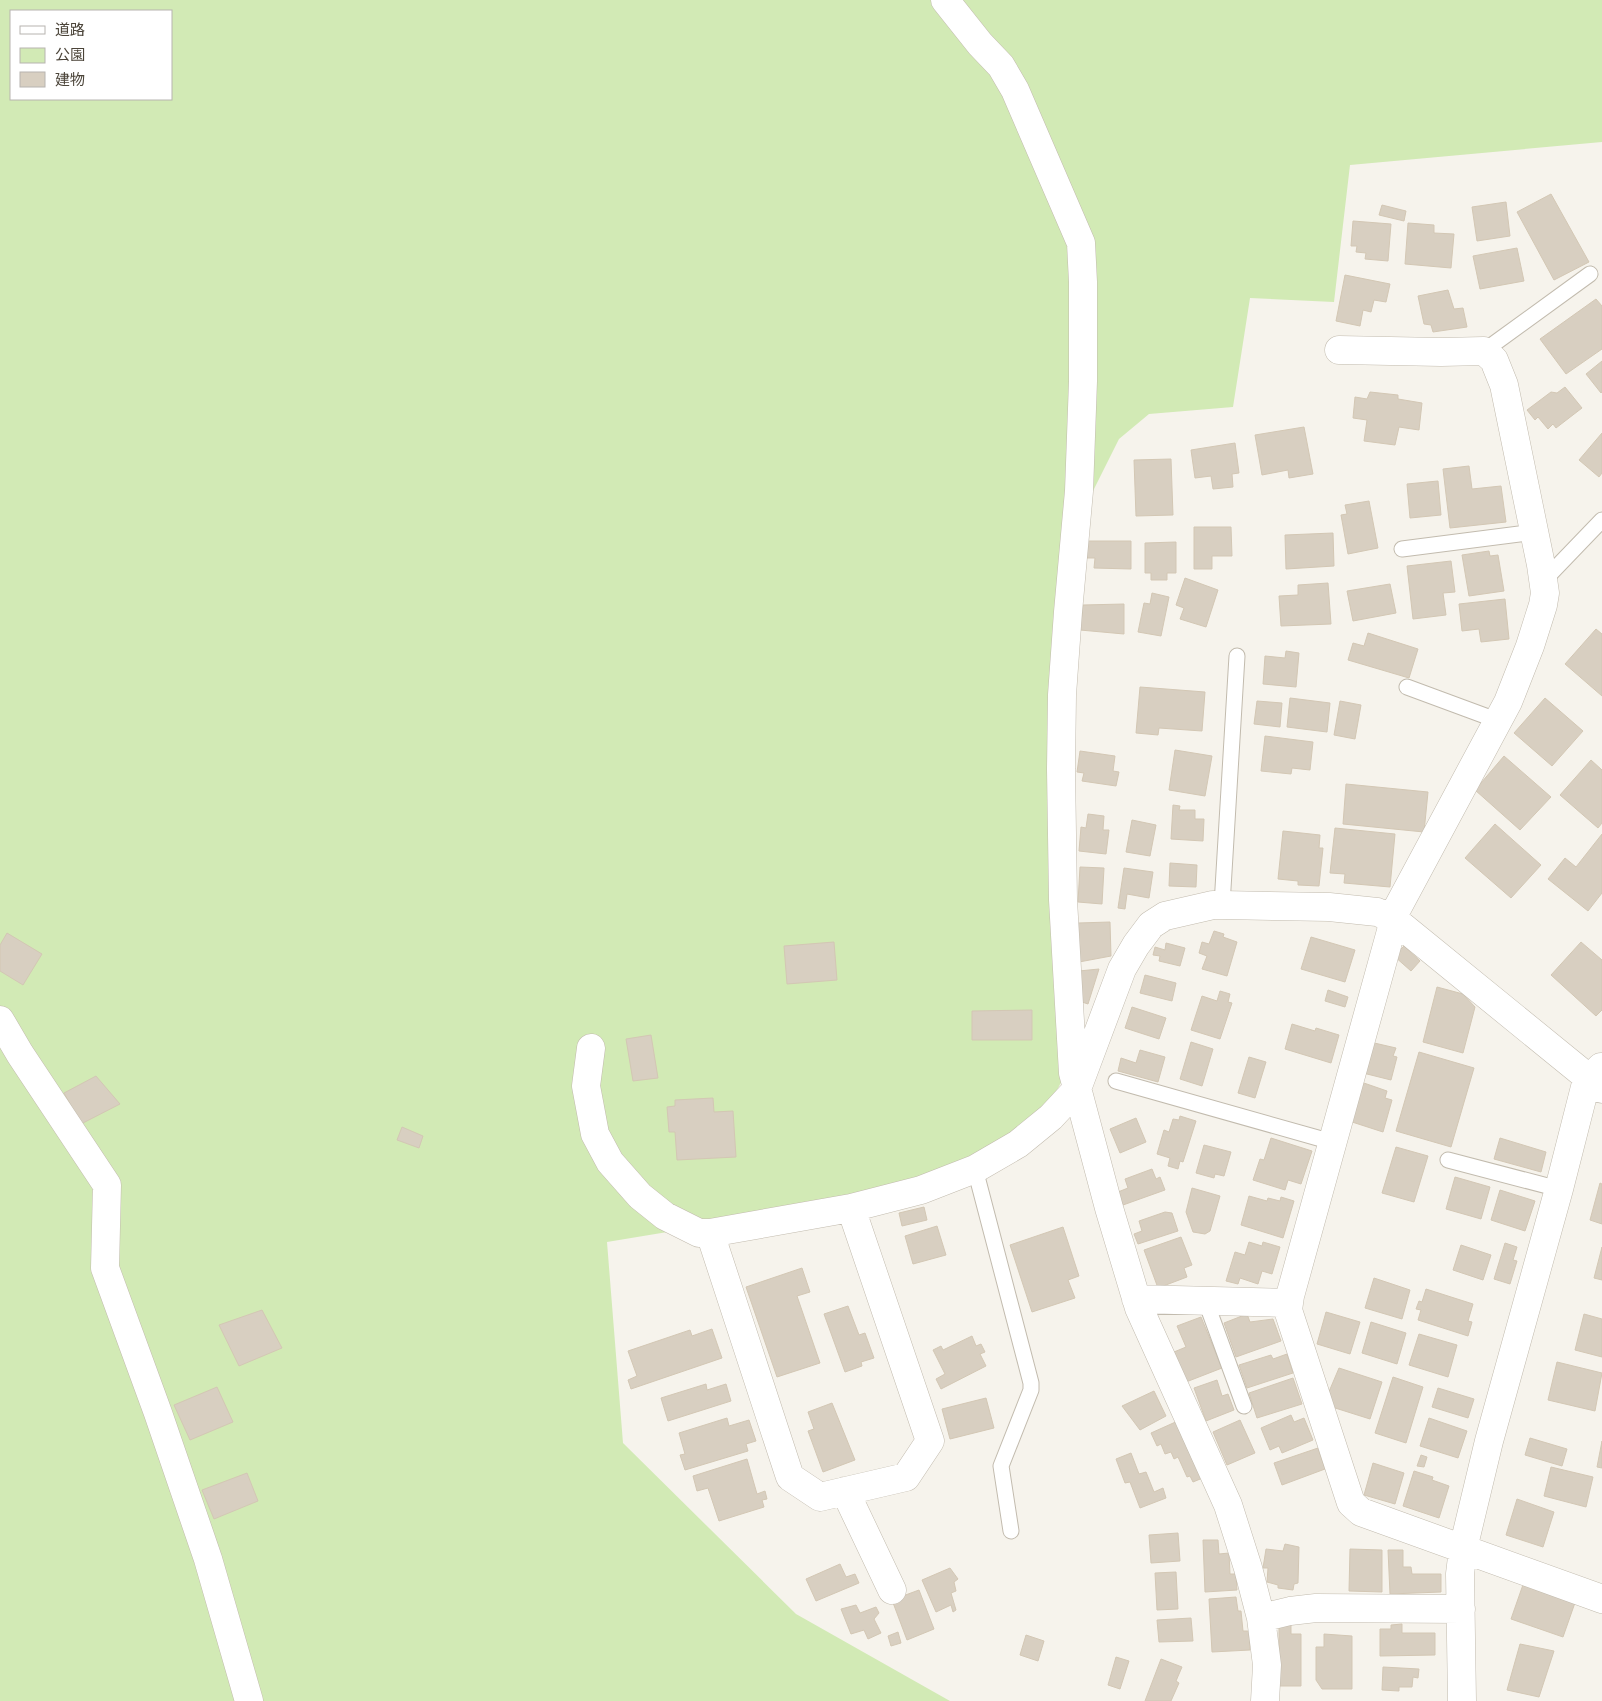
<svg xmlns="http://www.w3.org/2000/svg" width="1602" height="1701" font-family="Cabin,'Noto Sans JP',sans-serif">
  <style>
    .green { fill: #d2eab5; fill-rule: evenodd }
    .building { fill: #d8cfc1; stroke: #d3c7b4 }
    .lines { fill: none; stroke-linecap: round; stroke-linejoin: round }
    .lane-casing { stroke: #c2bbae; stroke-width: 17 }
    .street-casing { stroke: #c2bbae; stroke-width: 29 }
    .lane { stroke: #fff; stroke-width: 15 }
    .street { stroke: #fff; stroke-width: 28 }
  </style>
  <rect width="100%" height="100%" fill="#f6f3ec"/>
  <!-- green -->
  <path class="green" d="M0,0H1602V142L1350,165L1334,302L1250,298L1233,407L1149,414L1119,439L1093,491L1047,760L1071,1063L1038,1127L937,1179L788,1212L607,1242L623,1443L796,1614L950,1701H0ZM11,11H171V99H11Z"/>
  <!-- building -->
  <path class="building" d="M1551,194L1589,262L1554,280L1517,212Z
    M1506,202L1510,236L1477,241L1472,207Z
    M1382,205L1406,211L1404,221L1379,215Z
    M1353,221L1391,224L1388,261L1365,259L1366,253L1356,252L1357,246H1351Z
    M1408,223L1434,225V233L1454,234L1451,268L1405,264Z
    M1517,248L1524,281L1480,289L1473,256Z
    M1345,275L1390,284L1386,302L1374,300L1371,312L1363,310L1360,326L1336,321Z
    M1448,290L1454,309L1463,308L1467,327L1433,332L1431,325L1424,324L1418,296Z
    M1596,299L1602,306V349L1566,374L1540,339Z
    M1602,361V392L1601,393L1586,374Z
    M1565,387L1582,408L1556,428L1553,424L1548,429L1538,417L1535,420L1527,410L1551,392L1557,393Z
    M1370,392L1398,395V399L1422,403L1419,430L1399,427L1395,445L1364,441L1367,420L1353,418L1355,397L1367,399Z
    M1304,427L1313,474L1289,478L1288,470L1262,475L1255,435Z
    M1602,433V473L1599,477L1579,460Z
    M1235,443L1239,473L1232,474L1233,487L1213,489L1211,476L1195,478L1191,450Z
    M1171,459L1173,515L1136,516L1134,460Z
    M1469,466L1472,489L1501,486L1506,522L1450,528L1443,469Z
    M1438,481L1441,515L1410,518L1407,484Z
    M1369,501L1378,548L1348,554L1341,515L1347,514L1345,505Z
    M1194,527H1231L1232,556H1212V569H1194Z
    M1333,533L1334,566L1286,569L1285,535Z
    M1088,541H1131V569L1094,568L1095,558H1087Z
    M1176,542V573H1167V580H1151V573H1145V543Z
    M1489,551L1490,556L1498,555L1504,591L1469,596L1462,555Z
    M1451,561L1455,592L1443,593L1446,615L1413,619L1407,566Z
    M1185,578L1218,590L1206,627L1180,619L1184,608L1176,605Z
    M1328,583L1331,624L1281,626L1279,596L1298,595V585Z
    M1390,584L1396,613L1353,621L1347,591Z
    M1152,593L1169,597L1161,636L1138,632L1144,603L1150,604Z
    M1505,599L1509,639L1481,642L1479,629L1462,631L1459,604Z
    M1124,604V634L1080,630L1083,605Z
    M1596,629L1602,634V696L1565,664Z
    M1368,633L1418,649L1409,678L1348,660L1353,643L1364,646Z
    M1286,651L1299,653L1296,687L1263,684L1265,656L1285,658Z
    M1140,687L1205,692L1202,731L1159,728L1158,735L1136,733Z
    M1290,698L1330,703L1327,732L1287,727Z
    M1545,698L1583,731L1552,766L1514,733Z
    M1257,701L1282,703L1280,727L1254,724Z
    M1340,701L1361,705L1355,739L1334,735Z
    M1265,736L1313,742L1310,770L1292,768L1291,774L1261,771Z
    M1175,750L1212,756L1205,796L1169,790Z
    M1080,751L1115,756L1113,771L1119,772L1116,786L1082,781L1084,773L1077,772Z
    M1504,756L1551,797L1520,830L1475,790Z
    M1591,760L1602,770V823L1598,828L1560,795Z
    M1346,784L1428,792L1424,832L1343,824Z
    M1173,805L1180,806L1179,810H1195V819H1204L1203,841L1171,839Z
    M1088,814L1104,816L1103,830H1109L1106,854L1079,851L1081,827L1086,828Z
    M1132,820L1156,825L1150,856L1126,852Z
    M1495,824L1541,865L1511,898L1465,858Z
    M1335,828L1395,834L1390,887L1344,883L1345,874L1330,873Z
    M1283,831L1320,835L1319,848H1323L1319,886L1298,885V881L1278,879Z
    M1602,834V893L1588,911L1548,879L1565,858L1576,867Z
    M1170,863L1197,865L1196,887L1169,886Z
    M1080,867L1104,868L1102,904L1078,902Z
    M1124,868L1153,872L1149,898L1127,894L1125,909L1118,908Z
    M1110,922L1111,956L1079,962L1078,923Z
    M1214,931L1224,934L1223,937L1237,942L1227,976L1202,969L1207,956L1199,953L1202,942L1209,944Z
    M7,933L42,954L23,985L0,971V945Z
    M1311,937L1355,950L1345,982L1301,969Z
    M834,942L837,980L787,984L784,946Z
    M1581,942L1602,960V1010L1596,1016L1551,975Z
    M1166,943L1185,948L1180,966L1159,961L1160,956L1153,955L1155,947L1165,950Z
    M1404,946L1420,961L1411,971L1394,956Z
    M1099,969L1088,1004L1082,1002L1079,971Z
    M1145,975L1176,983L1172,1001L1140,993Z
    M1437,987L1463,994L1475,1007L1463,1053L1423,1042Z
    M1328,990L1348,997L1345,1007L1325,1001Z
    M1220,991L1230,994L1228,1002L1232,1003L1220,1039L1191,1030L1202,996L1217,1001Z
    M1132,1007L1166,1018L1159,1039L1125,1028Z
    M1032,1010V1040H972V1011Z
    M1292,1024L1315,1031L1316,1028L1339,1035L1331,1063L1285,1049Z
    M651,1035L658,1078L633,1081L626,1039Z
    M1191,1042L1213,1049L1202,1086L1180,1079Z
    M1370,1042L1396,1048L1393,1056L1397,1057L1391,1080L1363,1073Z
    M1140,1050L1165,1057L1158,1082L1118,1071L1121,1058L1136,1063Z
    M1419,1052L1474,1068L1451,1147L1396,1131Z
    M1249,1057L1266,1062L1255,1098L1238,1093Z
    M96,1076L120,1104L81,1124L64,1093Z
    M1361,1082L1387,1091L1385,1098L1392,1100L1383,1132L1349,1121Z
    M713,1098L714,1112L733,1111L736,1157L677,1160L675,1132H669L667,1107L675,1106V1100Z
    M1180,1116L1196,1121L1183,1162L1180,1161L1178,1169L1168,1166L1170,1158L1157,1154L1164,1130L1169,1132L1173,1119L1179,1120Z
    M1136,1118L1146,1142L1120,1153L1110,1129Z
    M402,1127L423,1136L419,1148L397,1140Z
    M1271,1138L1312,1151L1301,1184L1288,1180L1285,1190L1253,1180L1260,1159L1264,1160Z
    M1500,1138L1546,1152L1541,1172L1494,1159Z
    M1204,1145L1231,1152L1224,1176L1215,1174L1214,1178L1196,1173Z
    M1396,1147L1428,1156L1414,1202L1382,1193Z
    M1152,1169L1156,1179L1160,1177L1165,1190L1123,1205L1118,1192L1128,1188L1125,1179Z
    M1455,1177L1490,1187L1481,1219L1446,1209Z
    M1600,1183L1602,1184V1224L1590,1220Z
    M1192,1188L1220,1196L1210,1231L1205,1234L1193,1232L1186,1212Z
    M1500,1190L1535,1201L1525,1231L1491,1220Z
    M1249,1196L1267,1201L1268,1198L1280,1201L1281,1197L1294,1201L1283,1238L1241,1225Z
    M924,1207L927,1220L902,1226L899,1213Z
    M1165,1212L1172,1213L1178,1231L1138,1244L1134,1234L1142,1231L1139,1221Z
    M937,1226L946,1255L913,1264L905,1236Z
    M1063,1227L1079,1276L1068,1280L1075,1298L1032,1312L1010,1245Z
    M1181,1237L1192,1265L1184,1268L1187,1277L1158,1288L1144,1250Z
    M1249,1242L1262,1246L1263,1242L1280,1247L1272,1274L1262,1271L1258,1284L1240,1278L1238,1284L1226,1281L1235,1252L1245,1255Z
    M1505,1243L1517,1247L1513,1260L1517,1261L1510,1284L1494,1279Z
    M1461,1245L1491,1255L1483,1280L1453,1270Z
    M1602,1247V1280L1594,1278Z
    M802,1268L810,1292L797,1296L820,1363L777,1377L746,1287Z
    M1374,1278L1410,1290L1402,1319L1365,1308Z
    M1426,1289L1473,1304L1468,1321L1472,1322L1468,1336L1418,1320L1421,1310L1416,1309L1419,1301L1422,1302Z
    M848,1306L859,1335L865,1333L874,1358L861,1362L862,1366L845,1372L824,1314Z
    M262,1310L282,1348L239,1366L219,1325Z
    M1326,1312L1360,1322L1350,1354L1317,1344Z
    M1247,1314L1250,1322L1273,1319L1281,1341L1236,1357L1224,1323Z
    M1584,1314L1602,1319V1357L1575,1350Z
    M1201,1317L1222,1368L1186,1382L1174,1352L1186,1347L1177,1326Z
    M1371,1322L1406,1333L1397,1364L1362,1353Z
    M712,1329L722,1358L631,1389L628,1380L637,1376L628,1351L690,1330L692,1336Z
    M1419,1334L1457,1345L1448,1377L1409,1365Z
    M972,1336L976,1346L981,1344L985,1352L980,1354L986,1366L941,1389L936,1379L945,1374L933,1350L941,1346L943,1350Z
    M1287,1354L1293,1373L1247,1388L1239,1365L1271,1355L1273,1359Z
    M1557,1362L1602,1373L1595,1411L1548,1400Z
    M1339,1368L1382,1382L1370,1419L1332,1407L1328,1394Z
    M1393,1377L1423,1387L1406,1443L1375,1433Z
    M1293,1378L1302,1404L1257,1418L1249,1393Z
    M1217,1380L1222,1396L1228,1394L1234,1410L1206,1421L1194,1388Z
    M706,1384L707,1390L726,1384L731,1401L668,1421L661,1398Z
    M217,1387L233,1422L190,1440L174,1405Z
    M1438,1388L1474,1399L1468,1418L1432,1407Z
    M1154,1391L1166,1416L1140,1430L1122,1406Z
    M986,1398L994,1428L950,1439L942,1409Z
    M832,1403L855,1460L823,1472L808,1431L814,1429L808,1412Z
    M1291,1415L1294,1422L1304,1418L1313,1440L1282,1453L1279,1446L1270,1450L1261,1428Z
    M727,1418L729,1426L749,1420L756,1441L746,1444L748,1451L685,1470L680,1455L685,1454L679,1433Z
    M1429,1418L1467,1431L1458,1458L1420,1446Z
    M1180,1420L1205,1477L1193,1482L1190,1476L1187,1477L1178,1457L1174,1459L1171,1452L1165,1454L1161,1444L1157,1446L1151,1433Z
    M1240,1420L1255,1453L1227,1465L1213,1432Z
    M1530,1438L1567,1449L1562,1466L1525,1455Z
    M1602,1441V1468L1597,1467Z
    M1318,1448L1325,1469L1282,1485L1274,1463Z
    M1131,1453L1139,1474L1146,1472L1154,1492L1163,1488L1166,1498L1140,1508L1130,1482L1125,1483L1116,1459Z
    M1421,1455L1427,1457L1424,1467L1417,1466Z
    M747,1459L757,1494L765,1491L767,1499L762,1500L764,1507L719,1521L708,1488L697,1491L693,1476Z
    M1373,1463L1404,1473L1395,1504L1364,1495Z
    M1551,1467L1593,1477L1586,1507L1544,1496Z
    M1414,1471L1433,1477L1432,1480L1449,1486L1439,1518L1403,1506Z
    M247,1473L258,1501L214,1519L202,1490Z
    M1517,1499L1554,1512L1543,1547L1506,1535Z
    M1178,1533L1180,1561L1151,1563L1149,1535Z
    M1203,1540H1218L1219,1554L1229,1553L1230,1574H1236L1237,1590L1205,1592Z
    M1285,1544L1299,1547L1298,1583L1294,1584L1293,1590L1278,1588V1585L1267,1582L1268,1568H1263L1266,1549L1283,1551Z
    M1350,1549L1382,1550V1592L1349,1591Z
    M1388,1550H1403V1567H1411L1412,1574H1441V1592L1390,1594Z
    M840,1564L846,1577L855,1574L859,1583L816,1601L806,1579Z
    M950,1568L958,1579L954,1582L956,1591L951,1593L956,1610L953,1612L951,1605L936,1612L922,1580Z
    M1176,1572L1178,1609L1157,1610L1155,1573Z
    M1525,1579L1577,1597L1563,1637L1511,1619Z
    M919,1590L934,1629L907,1640L892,1600Z
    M1236,1597L1238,1611H1241L1243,1631H1249L1250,1650L1212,1652L1209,1599Z
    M856,1605L860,1613L876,1607L879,1613L874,1619L881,1633L868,1639L864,1630L851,1634L841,1609Z
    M1191,1618L1193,1641L1159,1642L1157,1620Z
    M1279,1622H1291V1634H1301V1686H1279Z
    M1402,1624V1633H1435V1655L1380,1656V1629H1391V1625Z
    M898,1632L901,1643L891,1646L888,1636Z
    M1324,1634L1352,1636V1689H1322L1316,1680V1647H1324Z
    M1026,1635L1044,1641L1038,1661L1020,1655Z
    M1520,1644L1554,1651L1539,1697L1507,1690Z
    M1116,1657L1129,1661L1120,1689L1108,1685Z
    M1161,1659L1182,1667L1176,1681L1179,1683L1171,1701H1145Z
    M1383,1667L1419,1669L1418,1678L1413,1677L1412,1687H1399V1691L1382,1690Z"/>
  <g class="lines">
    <defs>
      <path id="lane" d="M1484,351L1590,274
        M1402,549L1535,532
        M1543,577L1551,573L1602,520
        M1407,687L1499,721
        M1222,905L1237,656
        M1116,1081L1332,1142
        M1448,1160L1559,1189
        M975,1169L1031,1383V1390L1001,1466L1011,1531
        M1206,1302L1244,1406"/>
      <path id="street" d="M945,0L980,44L1001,66L1015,90L1081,243L1083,282V381L1079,491L1068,612L1062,695L1061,769L1063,900L1073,1073L1109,1208L1139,1308L1228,1505L1248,1568L1261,1618L1267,1665L1265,1701
        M1339,350L1441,352L1484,351L1494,360L1504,385L1541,565L1545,593L1543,605L1530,646L1508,702L1392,918L1391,931L1290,1296L1288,1310L1351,1503L1361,1512L1602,1599
        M0,1020L20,1054L107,1185L105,1268L158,1413L208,1559L249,1701
        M591,1048L586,1086L595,1134L610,1162L640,1196L665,1216L699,1233H710L851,1208L921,1190L975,1169L1018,1144L1051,1117L1077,1089L1122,969L1136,945L1151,925L1165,916L1213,905H1222L1329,907L1377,912L1392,918L1602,1089
        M710,1233L790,1477L820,1497L906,1477L930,1441L851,1208
        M1136,1299L1289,1303
        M845,1491L892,1590
        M1261,1618L1290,1611L1316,1608L1461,1609
        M1462,1701L1460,1574L1463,1549L1489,1441L1559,1189L1585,1087L1589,1079L1601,1067"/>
    </defs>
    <!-- lane casing -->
    <use href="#lane" class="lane-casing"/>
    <!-- street casing -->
    <use href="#street" class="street-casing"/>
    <!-- lane -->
    <use href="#lane" class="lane"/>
    <!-- street -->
    <use href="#street" class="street"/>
  </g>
  <!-- legend -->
  <rect x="10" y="10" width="162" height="90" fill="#ffffff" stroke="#b7b4b0"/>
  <rect x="20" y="26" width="25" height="8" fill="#ffffff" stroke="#b7b4b0"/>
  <text x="55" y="35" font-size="15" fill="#4b4439">道路</text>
  <rect x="20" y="48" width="25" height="15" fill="#d2eab5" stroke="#b7b4b0"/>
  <text x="55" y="60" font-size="15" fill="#4b4439">公園</text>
  <rect x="20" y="72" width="25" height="15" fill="#d8cfc1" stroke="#b7b4b0"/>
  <text x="55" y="85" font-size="15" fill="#4b4439">建物</text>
</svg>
